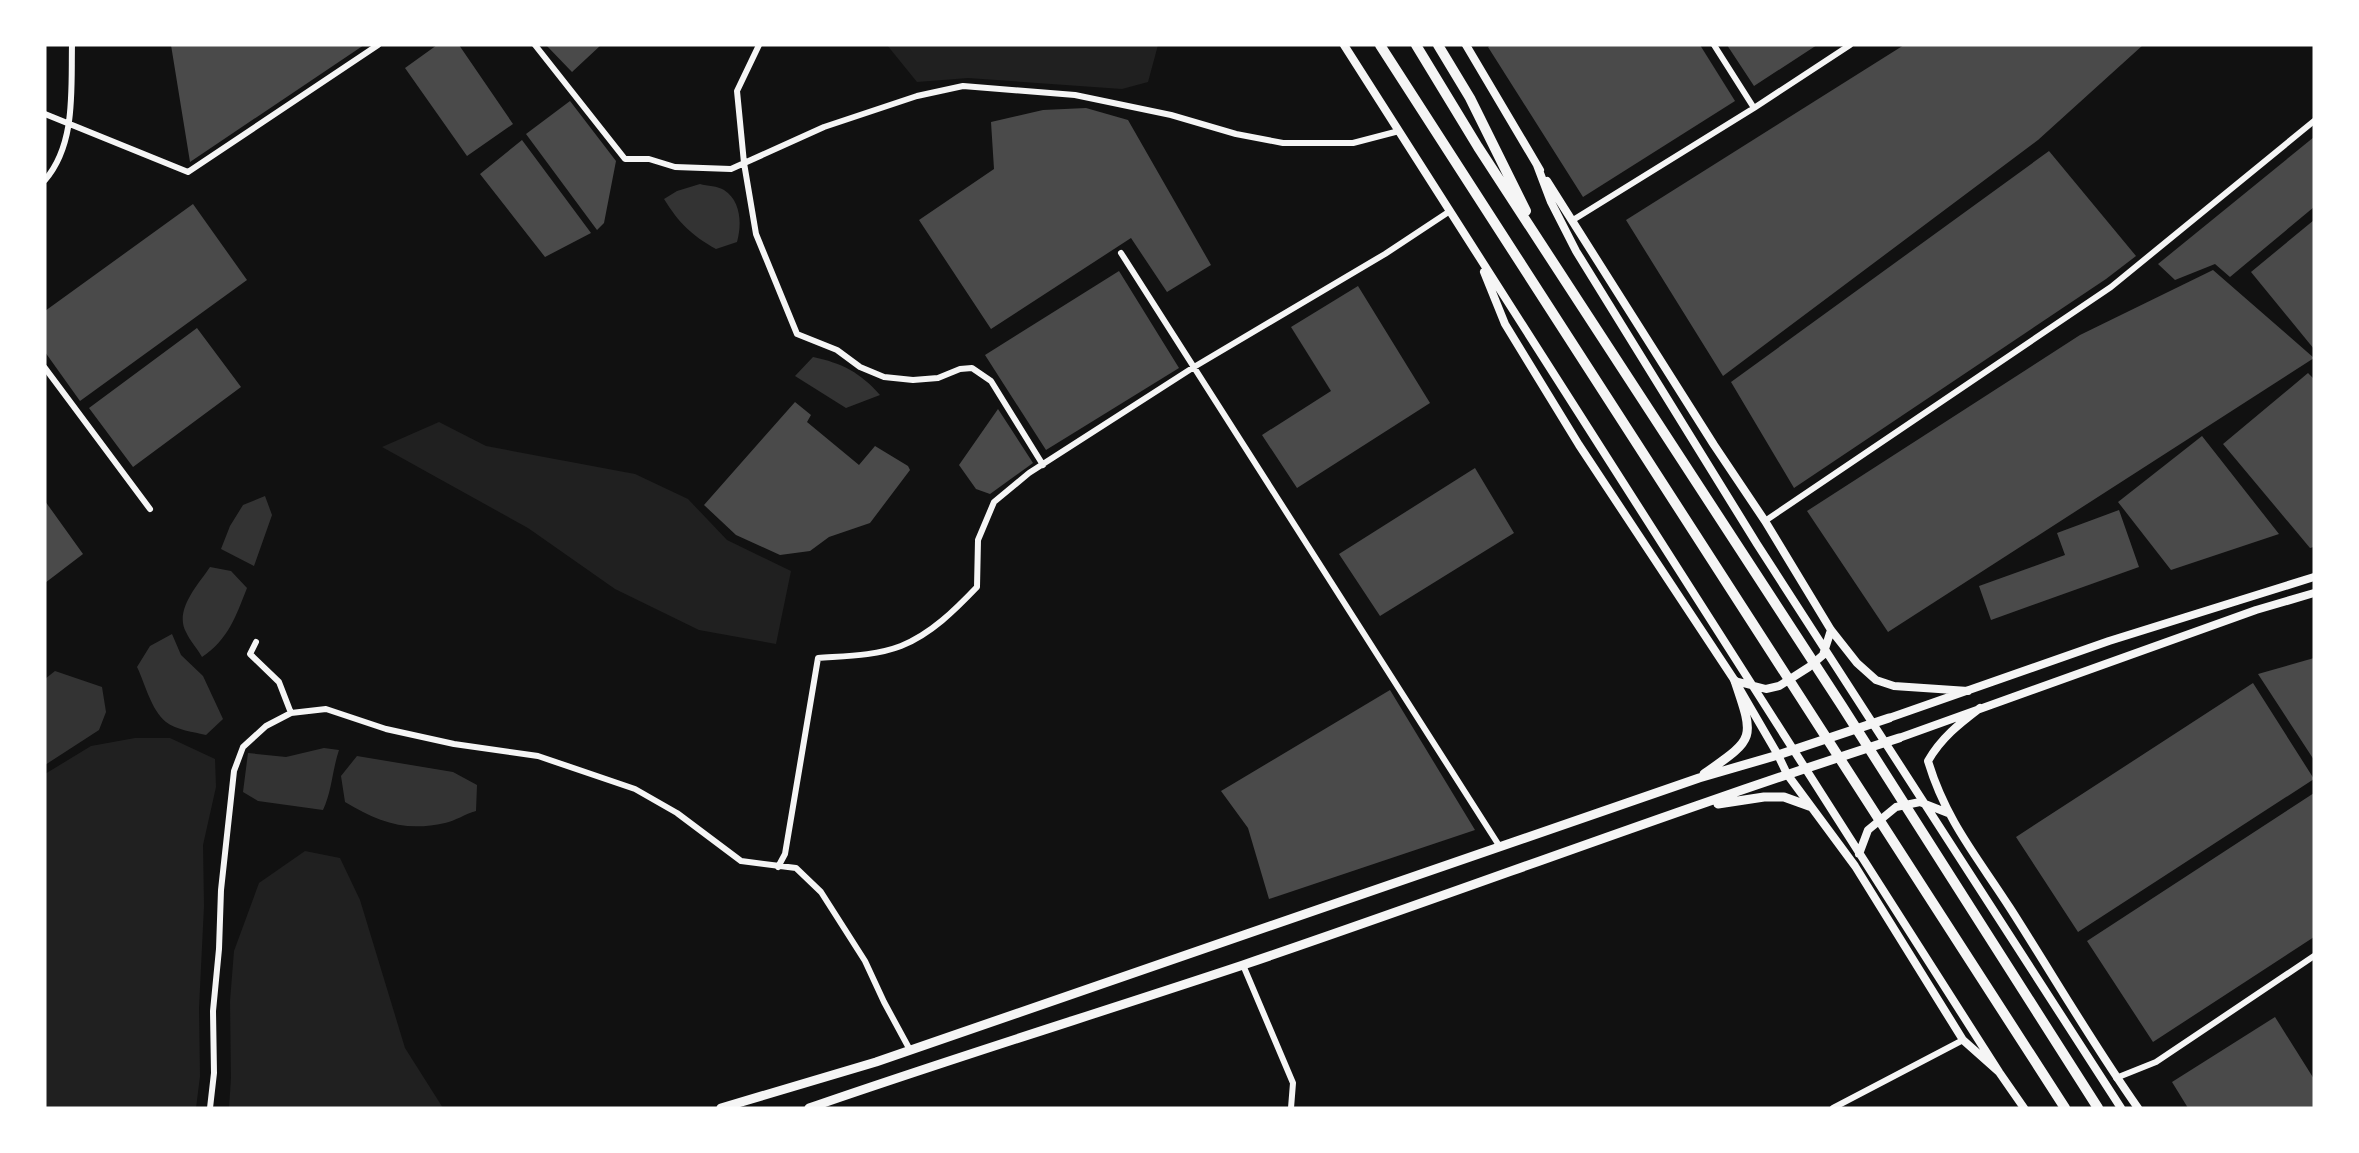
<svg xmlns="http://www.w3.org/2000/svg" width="2359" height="1153" font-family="'Open Sans',sans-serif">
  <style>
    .green { fill: #202020 }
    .water { fill: #333 }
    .building { fill: #4a4a4a }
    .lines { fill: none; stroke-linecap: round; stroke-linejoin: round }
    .minor { stroke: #f5f5f5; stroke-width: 6 }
    .secondary { stroke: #f5f5f5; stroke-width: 8 }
    .primary { stroke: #f5f5f5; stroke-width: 9 }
    .motorway { stroke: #f5f5f5; stroke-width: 10 }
  </style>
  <rect width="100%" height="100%" fill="#111"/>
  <!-- green -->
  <path class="green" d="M887,45H1158L1148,82L1122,89L968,78L917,82Z
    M439,422L486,446L635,474L688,499L727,540L791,571L776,644L699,630L615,589L528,528L382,447Z
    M135,738H170L215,759L216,787L203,845L204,906L199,1008L200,1076L196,1108H45V774L91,746Z
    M305,851L340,858L360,900L405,1048L443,1108H229L231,1078L230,1001L234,951L259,883Z"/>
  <!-- water -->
  <path class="water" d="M700,184C707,186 718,186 724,190C741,201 742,224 737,242L716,249C691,235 679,223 664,199L677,191Z
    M813,357C842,363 861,373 880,395L846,408L795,376Z
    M265,496L272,515L254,566L221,549L230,526L243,505Z
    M210,567L231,571L247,588C236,616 228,640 202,657C197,648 190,641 186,632C174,610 198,585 210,567Z
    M172,634L181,655L203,676L223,719L206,735C194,732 176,730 166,722C151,710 145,683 137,667L150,646Z
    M55,671L102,687L106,712L99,730L45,765V679Z
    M324,748L339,750C332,771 332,791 323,810L258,801L243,792L248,753L286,757Z
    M357,756L453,772L477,785L476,811C465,814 455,821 445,823C405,832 378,822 345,802L341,776Z"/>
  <!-- building -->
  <path class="building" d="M171,45H364L190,162Z
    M437,45H459L513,124L467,156L405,68Z
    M546,45H601L572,72Z
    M1491,45H1700L1735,101L1583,197L1488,47Z
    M1727,45H1817L1754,86Z
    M1904,45H2143L2038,140L1723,376L1626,220Z
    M570,101L616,161L604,223L597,230L526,134Z
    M1086,108L1128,120L1211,265L1167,292L1131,238L991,329L919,220L994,169L991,122L1043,110Z
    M2314,137V207L2230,277L2215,264L2175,280L2158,264Z
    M522,140L591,233L545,257L480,174Z
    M2049,151L2136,256L2106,279L1794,488L1731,382Z
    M193,204L247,280L80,401L45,352V311Z
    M2314,220V349L2251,272Z
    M2213,270L2314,358L1888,632L1807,511L2080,335Z
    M1119,271L1179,368L1046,450L985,355Z
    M1358,286L1430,403L1297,488L1262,435L1331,391L1291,327Z
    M197,328L241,387L133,467L89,408Z
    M2308,373L2314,379V547L2310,548L2223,444Z
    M795,402L811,415L807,422L859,465L875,446L908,466L910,470L870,523L829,537L810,551L780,555L736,535L704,505Z
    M998,409L1033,463L990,494L976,489L959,465Z
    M2202,436L2279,534L2171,570L2118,502Z
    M1475,468L1514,533L1380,616L1339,554Z
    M45,501L83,554L45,583Z
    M2119,510L2139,567L1991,620L1979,586L2065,555L2057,533Z
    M2314,658V760L2258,674Z
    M2253,683L2314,779L2078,932L2016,837Z
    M1390,690L1475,830L1269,899L1248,828L1221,791Z
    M2314,793V937L2153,1042L2087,941Z
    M2275,1017L2314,1079V1108H2188L2172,1082Z"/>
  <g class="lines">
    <!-- minor -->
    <path class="minor" d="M535,45L625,159H649L675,167L731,169L824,127L917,96L963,86L1075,95L1171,115L1236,134L1283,143H1353L1399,131
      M759,45L737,91L744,163L756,234L797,334L837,350L860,367L884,377L913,380L938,378L960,369L972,368L991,381L1043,465
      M1714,45L1754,108
      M45,114L188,172L378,45
      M45,180C76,144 71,90 72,45
      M1573,220L1754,108L1850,45
      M1121,253L1500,847
      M45,368L150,509
      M1765,521L2111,287L2314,121
      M256,642L250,654L279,682L291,713
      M778,867L785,854L818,658C845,656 875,656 901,646C931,634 955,610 977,587L978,540L994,502L1029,473L1194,367L1385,254L1450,211
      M1243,965L1293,1083L1291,1108
      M2116,1078L2156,1062L2314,956
      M210,1108L214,1073L213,1011L219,949L221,890L234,771L243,747L266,726L291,713L326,709L386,729L454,744L538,756L635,789L677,813L741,861L796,868L821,892L865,961L884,1002L910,1050
      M1833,1108L1963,1040"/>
    <!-- secondary -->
    <path class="secondary" d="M1344,45L1999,1072
      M1466,45L1540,170
      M1537,165L1551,202L1576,251L1757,544L2121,1108
      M1547,181L1714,445L1765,521L1831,630L1857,663L1876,680L1894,686L1968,691
      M1484,272L1505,324L1579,445L1735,681L1778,755L1787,774L1855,866L1963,1040L1999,1072L2024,1108
      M1735,681L1766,689L1779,686L1809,667L1823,655L1831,630
      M1980,708C1959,724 1941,738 1928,761C1946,821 1978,858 2010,908C2053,975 2092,1043 2138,1108
      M1889,718L2109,641L2314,577
      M1899,738L2256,610L2314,593
      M1859,854L1868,830L1896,807L1920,802L1948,813"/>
    <!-- primary -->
    <path class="primary" d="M1704,774C1755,738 1755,740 1735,681
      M1718,804L1764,797H1784L1809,806
      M721,1108L876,1062L1699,778L1778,755L1889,718
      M809,1108C953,1058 1099,1013 1243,965C1462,891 1679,808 1899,738"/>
    <!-- motorway -->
    <path class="motorway" d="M1380,45L2065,1108
      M1416,45L1478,147L1842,706L2098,1108
      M1438,45L1470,98L1526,211"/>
  </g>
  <!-- border -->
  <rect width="2359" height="1153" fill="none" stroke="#ffffff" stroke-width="93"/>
</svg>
